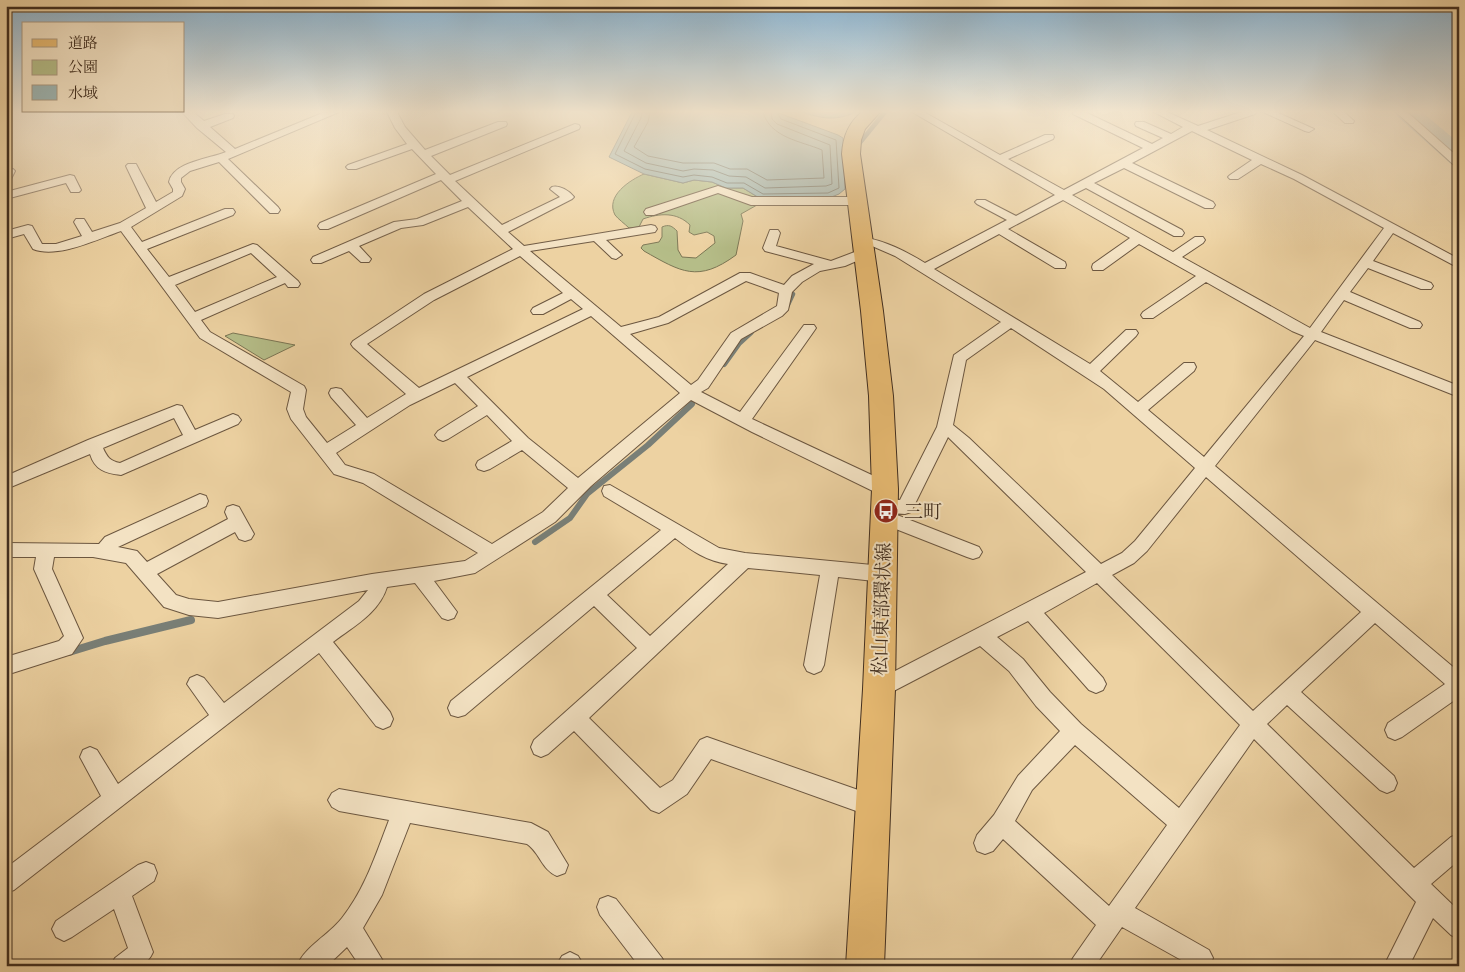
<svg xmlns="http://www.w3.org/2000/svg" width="1465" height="972" font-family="Alegreya,'Noto Serif JP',serif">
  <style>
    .green { fill: #b5bd88; stroke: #7b7654 }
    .water { fill: #9eb5b2; stroke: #797f77 }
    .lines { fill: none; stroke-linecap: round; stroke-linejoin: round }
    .shore { stroke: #707268; stroke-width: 1 }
    .stream-far2 { stroke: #797f77; stroke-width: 4.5 }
    .stream-far1 { stroke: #797f77; stroke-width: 6 }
    .stream { stroke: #797f77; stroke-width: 8 }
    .river { fill: #9eb5b2; fill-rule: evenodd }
    .street-casing { stroke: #6c5740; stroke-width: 2 }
    .primary-casing { stroke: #412e1f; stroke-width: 2 }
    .street { fill: #f3e2c3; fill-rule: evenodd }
    .primary { fill: #e6b971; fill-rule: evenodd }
    .labels { text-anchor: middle; stroke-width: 4; stroke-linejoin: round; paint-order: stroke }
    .poi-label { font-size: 19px; fill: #412e1f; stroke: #f3e2c3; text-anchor: start }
    .street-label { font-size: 19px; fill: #412e1f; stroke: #f3e2c3 }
  </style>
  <rect width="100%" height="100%" fill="#edd2a2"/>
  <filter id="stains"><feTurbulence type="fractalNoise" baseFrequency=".004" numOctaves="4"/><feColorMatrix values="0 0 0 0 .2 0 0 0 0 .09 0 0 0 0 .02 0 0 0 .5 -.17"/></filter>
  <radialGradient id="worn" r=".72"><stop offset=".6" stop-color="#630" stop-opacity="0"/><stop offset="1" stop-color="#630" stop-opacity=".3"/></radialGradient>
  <!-- green -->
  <path class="green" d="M644,174L683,183L694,180L712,182L726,188H743L761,199L757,205L741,214L743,221L736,255C698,283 681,272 644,251L641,248L643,245L659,242L662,237V227C669,224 672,226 677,231L678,250L682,257L696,258L715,243L714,236L707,232L694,235L689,232L690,225C677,212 660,213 643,219L639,227L629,228C625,224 618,219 615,215C605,196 630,180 644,174Z
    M233,333L295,345L264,360L225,336Z"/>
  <!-- water -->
  <path class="water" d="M632,112H776L838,135L843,138L845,189L839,194L829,198L761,199L743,188H726L712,182L694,180L683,183L644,174L609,157Z
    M802,112H856C836,121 823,119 802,112Z"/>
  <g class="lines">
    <!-- shore -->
    <path class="shore" d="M636,112L615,154L645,169L683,177L694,175L712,177L727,183H744L763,194L828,193L839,188L836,140L781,119L777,112
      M642,112L641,118L624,151L646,163L683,171L694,169L713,170L729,176L746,177L765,188L826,186L832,184L830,145L777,124L772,119L771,112
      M650,112L648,122L634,147L648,156L683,163H714L730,169H747L767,180L824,178L822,150C801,141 770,138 763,112"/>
    <!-- stream-far2 -->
    <path class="stream-far2" d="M858,145L885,112
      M786,309L793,294"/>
    <!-- stream-far1 -->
    <path class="stream-far1" d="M724,364L739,343L751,332
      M535,542L570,518L587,494L648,445L692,404"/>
    <!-- stream -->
    <path class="stream" d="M69,652L105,641L191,620"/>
    <!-- river -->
    <path class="river" d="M1395,112H1422L1459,143V165L1450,163L1398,117Z"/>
    <defs>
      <path id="street" d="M182,112H193L204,121L225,114H233L234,116L233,118L210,127L235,149L325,112H339L228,159L278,207L280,210L278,213H270L219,162L190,171L181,178V182L185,189L182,196L131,227L142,242L225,209H233L235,212L233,215L147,249L169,277L253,244L257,245L298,281L300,284L298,287H288L285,283L201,320L210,332L304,386L306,390L303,409L306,417L327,443L356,425L331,397L329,393L331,389L336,388L341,389L367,418L406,394L353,347L351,344L353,341L424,294L513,249L468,207L423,225L401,228L359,246L371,259L369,262H361L349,251L321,263H313L311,260L313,257L394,222L417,219L462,201L441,180L328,229H320L318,226L320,223L436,174L412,149L356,169H348L346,167L348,165L407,144L395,128L387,112H397L405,127L425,150L498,122H506L507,124L506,126L431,156L450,175L575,124L579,125L580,127L579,129L455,181L502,225L560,197L550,189L552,187C560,185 569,191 574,197L572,199L508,232L524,246L651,225L655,226L657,229L655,232L606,240L622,255L616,259L612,258L594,241L530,251L621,327L659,317L740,273H750L784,285L792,276L814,264L765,251L763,248L770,230H778L780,233L776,246L831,261L860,250H868L870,253L868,256L845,266L820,271L802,282L792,292L788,310L782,316L741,339L708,388L701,392L740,412L804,325H814L816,328L814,331L752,419L891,484L893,489L891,494L885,495L879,494L752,432L691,400L591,486L555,522L475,573L434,581L457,612L454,618L448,620L442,618L415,583L387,587C379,613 354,626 333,642L390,712L393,719L390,726L383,729L376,726L319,653L14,890L6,893V868L101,796L80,757L83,750L90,747L97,750L118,784L209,715L187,684L190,678L197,675L204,678L224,703L359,601L368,590L218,618L189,615L164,607L126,563L93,557H54L52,569L83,638L72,654L6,675V657L59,641L64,636L34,569L36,557H6V543L99,544L105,537L200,494L206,496L208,501L206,506L118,547L137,551L147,562L228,519L225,512L227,507L233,505L239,507L254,534L251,539L245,541L239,539L235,532L157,574L176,595L189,599L218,602L372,574L465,561L478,553L363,483L334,474L291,419L287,409L291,392L200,338L121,231C98,239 57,259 33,249L24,234L6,239V231L28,225L32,226L42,244H56L82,236L74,222L76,219H84L92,232L120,223L146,208L126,166L128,164H136L156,202L173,192V189L169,182C173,162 209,159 226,152L197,128ZM251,253L277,277L195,312L175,285ZM520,256L563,293L533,308L531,311L533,314H543L571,299L583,309L419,388L367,344L434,300ZM746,281L779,293L777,306L731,333L698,380L691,385L630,334L668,323ZM591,316L680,393L578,478L528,438L467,377ZM455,383L478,406L438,431L435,435L438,439L443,441L448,439L487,415L512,441L478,461L476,465L478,469L484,471L490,469L522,450L568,488L543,512L492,544L374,474L345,465L336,453L410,405Z
        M912,112H924L1000,155L1045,135H1053L1054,137L1053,139L1008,159L1064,190L1143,148L1073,114L1072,112H1085L1152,144L1163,138L1136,126L1135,124L1136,122H1144L1171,134L1183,127L1154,112H1167L1198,126L1241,112H1256L1255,114L1207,130L1302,175L1459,259V268L1393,233L1373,261L1431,283L1433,286L1431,289H1421L1368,268L1350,292L1420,322L1422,325L1420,328H1410L1344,300L1321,332L1459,386V397L1315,340L1215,466L1459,672V697L1402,737L1395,740L1388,737L1385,730L1388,723L1445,684L1375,623L1301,692L1394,776L1397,783L1394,790L1387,793L1380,790L1287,705L1267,724L1414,868L1451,837L1459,834V860L1431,884L1459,911V939L1451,935L1433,918L1409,966H1384L1416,902L1254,739L1135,908L1209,950L1213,958L1210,966H1192L1122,927L1095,966H1069L1073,958L1096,925L1003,839L993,851L985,854L977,851L974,843L977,835L994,815L1018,776L1060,731L1036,706L1009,671L980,646L886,695L879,698L872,695L869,689L872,683L1086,572L948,437L911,512L905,514L892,513L979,547L982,552L979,557L973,559L967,557L878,522L876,517L881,511L877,506L879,501L885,499L900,500L937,427L954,355L1001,322L895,256L872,246L858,244L856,241L862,237C886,241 905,251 925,263L1007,220L977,204L975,202L977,200H985L1016,216L1055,195ZM1192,131L1252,160L1230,175L1228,177L1230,179H1238L1261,164L1294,179L1384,228L1310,328L1182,257L1203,243L1205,240L1203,237H1195L1173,252L1072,195L1086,188L1174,236H1182L1184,233L1182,230L1094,183L1124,168L1205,208H1213L1215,205L1213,202L1132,163ZM1063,200L1130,238L1093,264L1092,267L1093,270H1103L1139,244L1196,276L1143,312L1141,315L1143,318H1153L1206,282L1292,331L1304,336L1204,457L1148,410L1194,371L1196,367L1194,363H1184L1138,402L1100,371L1136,336L1138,333L1136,330H1126L1090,364L934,269L999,234L1055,268H1065L1066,265L1065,262L1008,229ZM1011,328L1104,389L1195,468L1135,541L1122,553L1101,564L969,438L953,425L966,360ZM1206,477L1361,612L1253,711L1112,575L1134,563L1147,551ZM1097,583L1240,725L1179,808L1081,724L1050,692L1023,659L997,637L1028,621L1089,690L1096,693L1103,690L1106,684L1103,678L1044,613ZM1075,745L1167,825L1109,906L1015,821L1032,790Z
        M1263,112H1276L1314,129L1309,132L1305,131Z
        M1333,112H1344L1354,121L1353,123H1345Z
        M1396,112H1407L1459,158V167L1455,166Z
        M6,168L13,169L15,171L10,181L6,182Z
        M70,175L74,176L81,190L79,192H71L66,183L6,199V192Z
        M718,186L752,197H856L862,201L856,205H751L718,193L654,215H646L644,212L646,209Z
        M177,405L182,406L195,430L233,414L238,416L241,420L238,424L121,475C105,473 95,470 90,454L6,489V476L88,440ZM174,418L183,435L120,463C110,461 107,457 103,448Z
        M610,485L719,548L745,553L883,566L889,569L892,574L889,579L883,582L838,577L824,665L821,671L814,674L807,671L804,665L820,575L748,568L589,718L660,788L673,780L700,740L707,737L881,798L884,806L881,814L873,817L711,759L687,794L659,813L651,810L574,731L548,754L541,757L534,754L531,747L534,740L637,648L594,606L465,715L458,717L451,715L448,708L451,701L661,530L604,496L602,491L604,486ZM675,538C692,551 707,561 728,564L650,636L607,595Z
        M339,789L531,823L548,832L568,865L565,873L557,876C542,870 540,853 527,844L410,823L382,895L363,928L386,966H360L347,947L327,966H297C305,946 329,935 342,918C365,889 376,854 389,820L339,811L332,807L328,800L332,793Z
        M146,862L154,865L157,873L154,881L132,896L153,952C145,971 129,966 111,966L115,958L128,948L114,909L72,937L64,941L56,937L52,929L56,921L138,865Z
        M608,896L616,899L662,958L666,966H639L600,915L597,907L600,899Z
        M570,952L578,956L584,966H556L562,956Z"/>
      <path id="primary" d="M862,112H880L865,129L861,140L860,154L883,311L893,396L898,489L895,689L884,966H846L863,689L872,489L869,396L861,311L842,154C843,137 848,123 862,112Z"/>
    </defs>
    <!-- street casing -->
    <use href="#street" class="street-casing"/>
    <!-- primary casing -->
    <use href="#primary" class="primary-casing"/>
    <!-- street -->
    <use href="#street" class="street"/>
    <!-- primary -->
    <use href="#primary" class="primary"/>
  </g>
  <!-- sky -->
  <linearGradient id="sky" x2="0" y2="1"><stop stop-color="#8ab4d2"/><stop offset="0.45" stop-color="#f7ebd5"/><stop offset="1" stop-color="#f7ebd5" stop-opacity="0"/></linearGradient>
  <rect width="1465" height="248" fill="url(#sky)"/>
  <!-- icons -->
  <defs>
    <symbol id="bus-disc" viewBox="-11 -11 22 22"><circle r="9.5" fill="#8f2418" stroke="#f3e2c3"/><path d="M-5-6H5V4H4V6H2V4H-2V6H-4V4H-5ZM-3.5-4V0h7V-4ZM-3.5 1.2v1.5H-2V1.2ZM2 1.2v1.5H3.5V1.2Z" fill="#fff"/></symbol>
  </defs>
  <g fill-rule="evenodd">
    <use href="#bus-disc" x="872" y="497" width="28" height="28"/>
  </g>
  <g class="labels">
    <!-- poi labels -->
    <g class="poi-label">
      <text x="904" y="518">三町</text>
    </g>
    <!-- street labels -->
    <g class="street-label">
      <text transform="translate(881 609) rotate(-88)" y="7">松山東部環状線</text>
    </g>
  </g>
  <!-- margin -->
  <rect width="1465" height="972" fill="none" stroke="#edd2a2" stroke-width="25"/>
  <rect x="8" y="8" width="1450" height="957" fill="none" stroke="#412e1f" stroke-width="2.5"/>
  <rect x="12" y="12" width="1440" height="947" fill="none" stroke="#412e1f"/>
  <!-- legend -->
  <rect x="22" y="22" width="162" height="90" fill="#f3e2c3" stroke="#ac9a81"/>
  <rect x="32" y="39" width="25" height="8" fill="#e6b971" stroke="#ac9a81"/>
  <text x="68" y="48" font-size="15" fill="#412e1f">道路</text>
  <rect x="32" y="60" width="25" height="15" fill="#b5bd88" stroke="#ac9a81"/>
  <text x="68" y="72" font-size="15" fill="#412e1f">公園</text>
  <rect x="32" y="85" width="25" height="15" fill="#9eb5b2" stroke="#ac9a81"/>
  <text x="68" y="98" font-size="15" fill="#412e1f">水域</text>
  <rect width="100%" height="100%" filter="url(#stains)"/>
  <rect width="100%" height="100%" fill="url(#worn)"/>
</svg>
